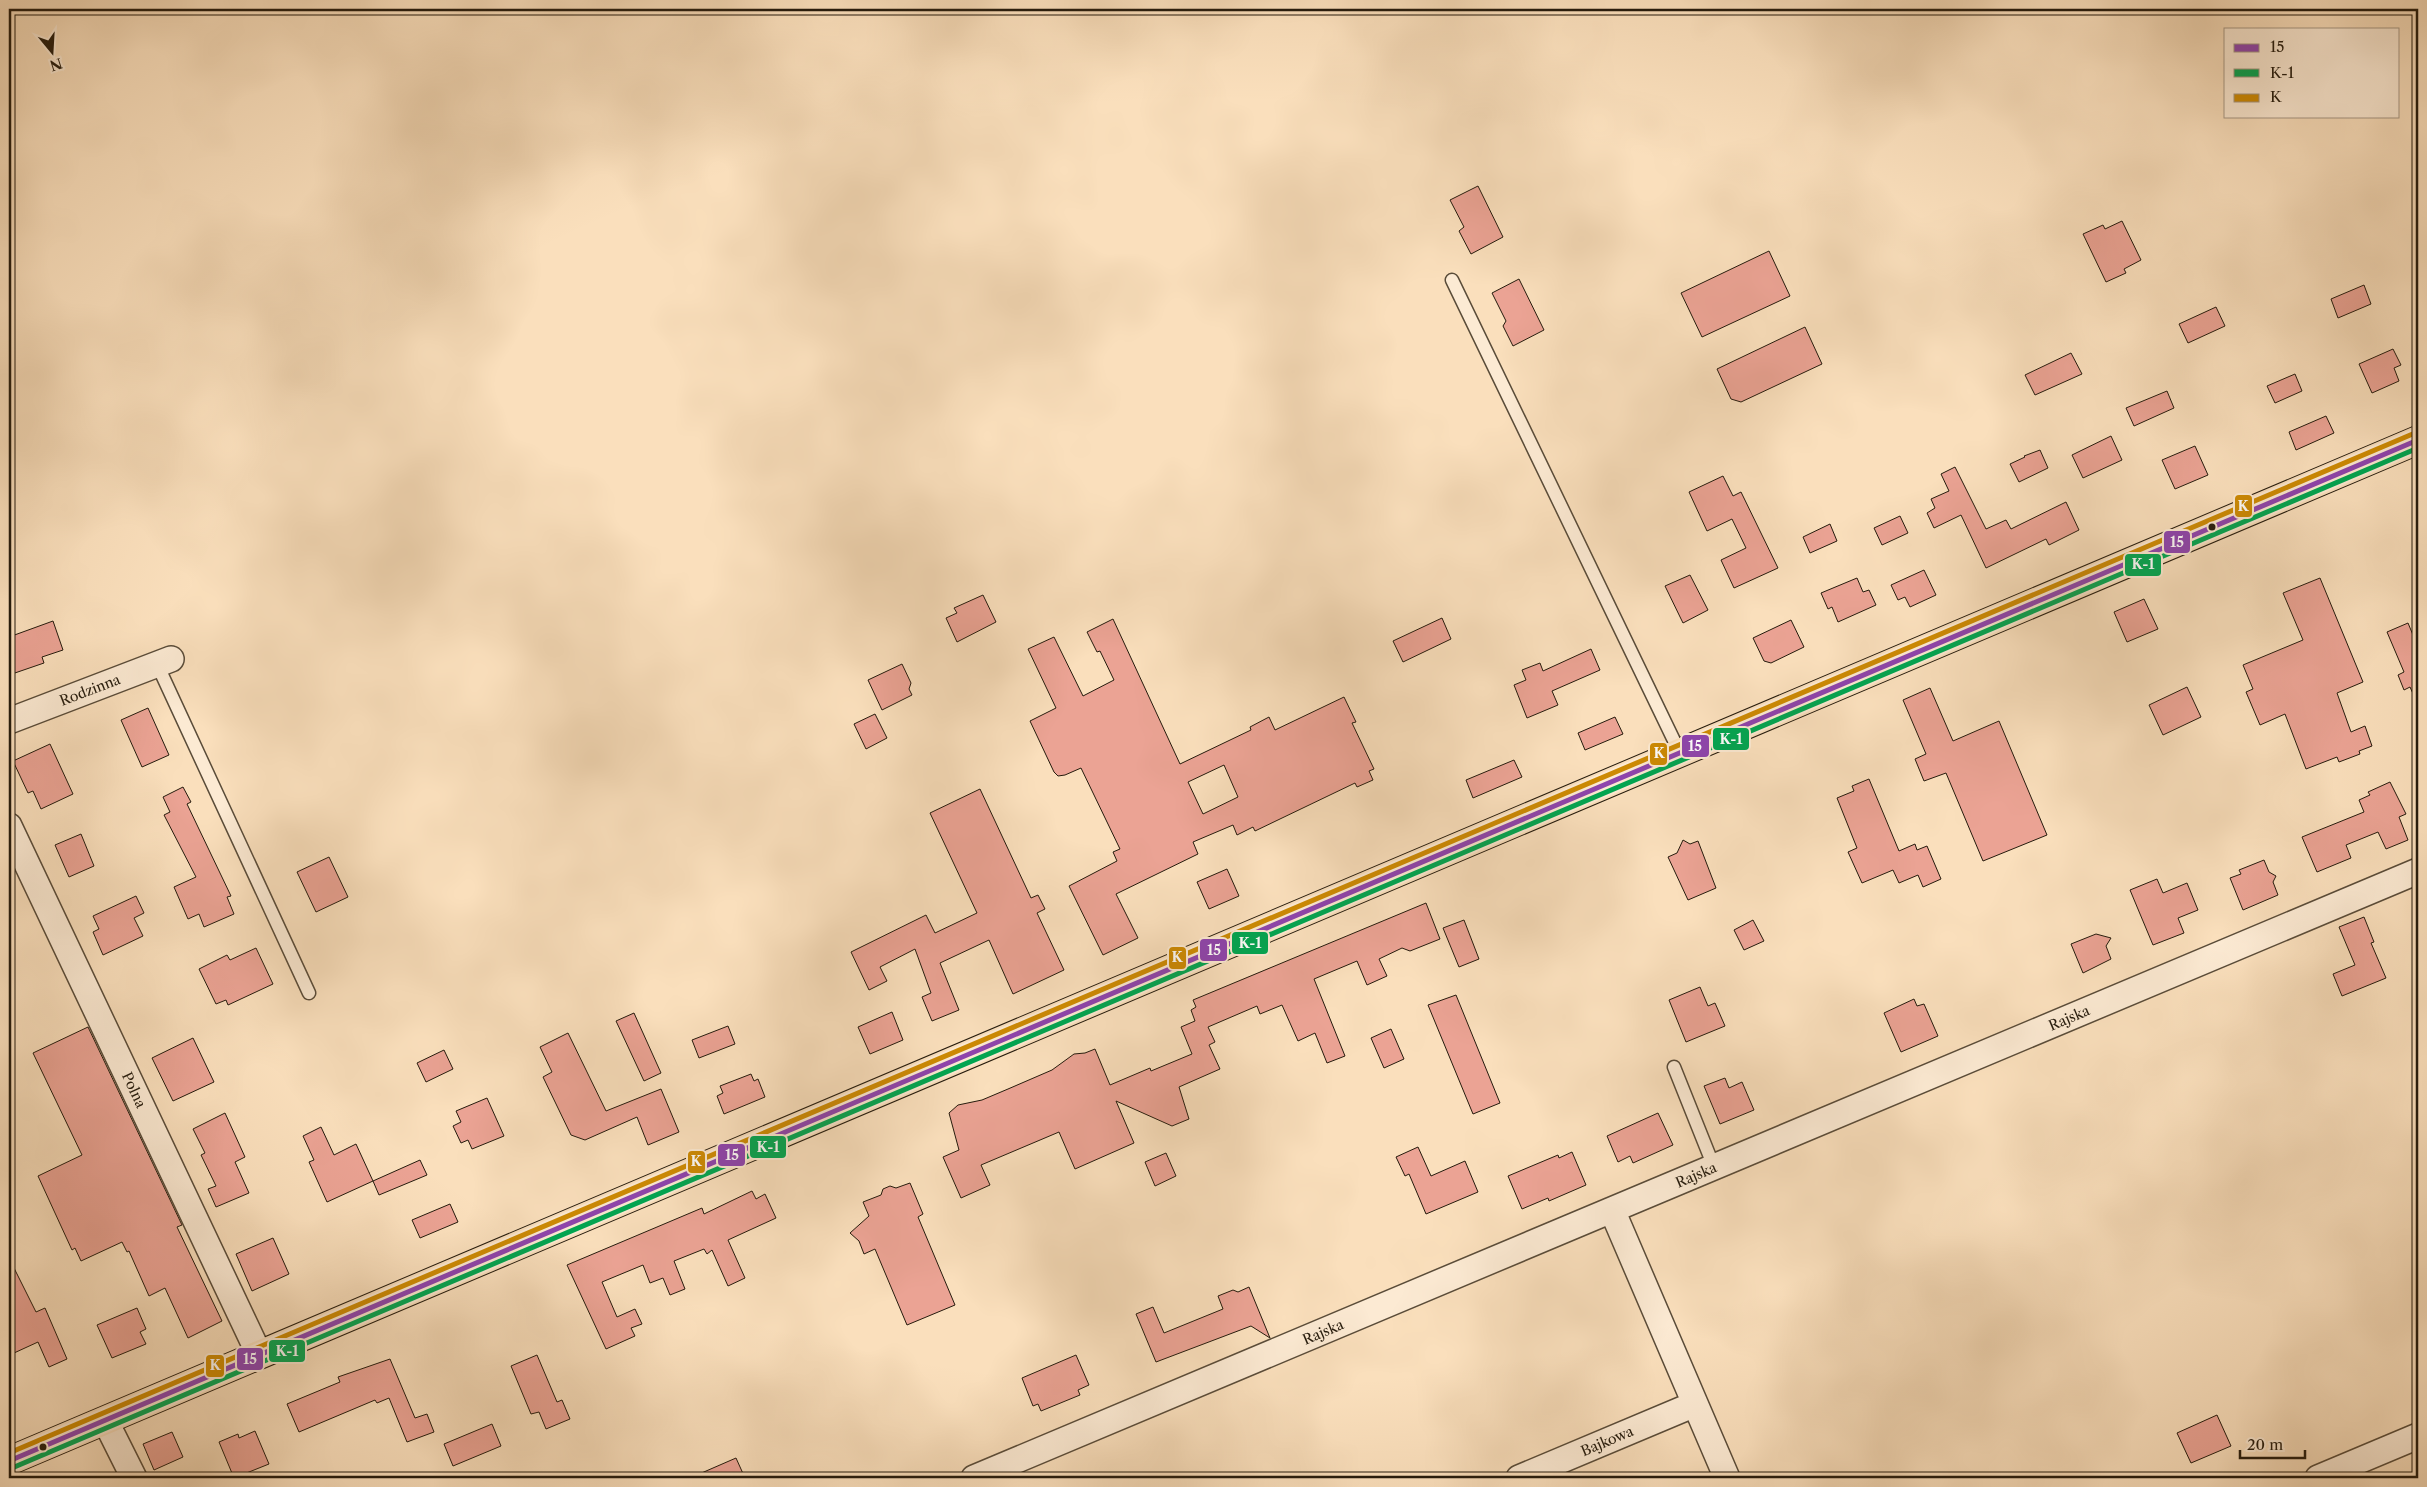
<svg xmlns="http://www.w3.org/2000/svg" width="2427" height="1487" font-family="'Libre Caslon Text',serif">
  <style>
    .building { fill: #eba394; stroke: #251b0d; fill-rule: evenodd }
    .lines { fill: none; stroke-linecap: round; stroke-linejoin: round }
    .lane-casing { stroke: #5a4c39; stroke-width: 15 }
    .street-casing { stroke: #5a4c39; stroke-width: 28 }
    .primary-casing { stroke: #251b0d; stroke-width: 30 }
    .lane { stroke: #fcead3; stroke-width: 12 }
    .street { stroke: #fcead3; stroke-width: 25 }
    .primary { stroke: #fadfbc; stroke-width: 28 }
    .bus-1-casing { stroke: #fcead3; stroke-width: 9 }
    .bus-2-casing { stroke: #fcead3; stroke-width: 9 }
    .bus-3-casing { stroke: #fcead3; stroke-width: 9 }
    .bus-1 { stroke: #8e44ad; stroke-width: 5 }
    .bus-2 { stroke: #00a651; stroke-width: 5 }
    .bus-3 { stroke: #cd8a03; stroke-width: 5 }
    .bus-dot { fill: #251b0d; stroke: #fcead3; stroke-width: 2 }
    .labels { text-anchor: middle; stroke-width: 5; stroke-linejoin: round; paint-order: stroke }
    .street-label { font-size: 14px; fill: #251b0d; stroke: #fcead3 }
    .line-badge { stroke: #fcead3; stroke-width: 2 }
    .badge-label { font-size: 14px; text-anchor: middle; font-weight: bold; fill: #fff }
  </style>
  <rect width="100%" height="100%" fill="#fadfbc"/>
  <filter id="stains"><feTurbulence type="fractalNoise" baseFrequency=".004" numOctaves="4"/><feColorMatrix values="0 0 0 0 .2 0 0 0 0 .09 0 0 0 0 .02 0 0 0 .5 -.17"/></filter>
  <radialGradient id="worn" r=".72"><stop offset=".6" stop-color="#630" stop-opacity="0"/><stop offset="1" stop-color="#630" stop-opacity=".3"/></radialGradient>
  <!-- building -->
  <path class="building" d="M1478,186L1503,237L1471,254L1459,231L1464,227L1450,200Z
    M2122,221L2141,260L2124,269L2126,273L2106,282L2083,234L2103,225L2105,229Z
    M1769,251L1790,296L1702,337L1681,293Z
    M1519,279L1544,330L1513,346L1503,326L1506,321L1492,293Z
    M2364,285L2371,304L2338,318L2331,299Z
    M2216,307L2225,326L2188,343L2179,324Z
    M1805,327L1822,364L1741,402L1731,399L1717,369Z
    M2393,349L2401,365L2394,368L2399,381L2372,393L2359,364Z
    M2071,353L2082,374L2035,395L2025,375Z
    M2295,374L2302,391L2275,403L2267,386Z
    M2167,391L2174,408L2134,426L2126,408Z
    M2326,416L2334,433L2296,450L2289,432Z
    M2111,436L2122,460L2083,478L2072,455Z
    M2195,446L2208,475L2175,489L2162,460Z
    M2040,450L2048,468L2019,482L2010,464L2025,457L2024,456Z
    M1955,467L1986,529L2006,520L2011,529L2066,502L2079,530L2049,545L2046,539L1986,568L1961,515L1934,528L1927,513L1935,508L1931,499L1949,491L1941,474Z
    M1723,476L1733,496L1741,492L1778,568L1734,588L1721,560L1746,548L1732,519L1707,531L1689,492Z
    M1900,516L1908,533L1882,545L1874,528Z
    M1830,524L1837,541L1810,553L1803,537Z
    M1924,570L1936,595L1910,607L1905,597L1898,600L1891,585Z
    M1690,575L1708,610L1683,623L1665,586Z
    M1857,578L1863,592L1869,590L1876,605L1838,622L1832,607L1828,609L1821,593Z
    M2320,578L2363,682L2337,693L2351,732L2365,726L2372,746L2359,751L2360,754L2339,762L2337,757L2306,769L2285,714L2260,725L2246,692L2253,689L2243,665L2303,640L2283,593Z
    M983,595L996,622L957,642L946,618L957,613L954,608Z
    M2144,599L2158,629L2127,642L2114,612Z
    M1442,618L1451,639L1403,662L1393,641Z
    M1113,619L1180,764L1251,730L1250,727L1269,717L1275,730L1344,697L1356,722L1352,723L1374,769L1369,771L1373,780L1357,787L1355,783L1255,831L1253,827L1237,835L1233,825L1193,842L1198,854L1116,894L1138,938L1103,955L1069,886L1117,861L1113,852L1120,849L1081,768L1065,775L1058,776L1054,772L1030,721L1056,708L1028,649L1054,637L1083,696L1114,680L1100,651L1097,652L1087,632ZM1224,765L1238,797L1203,814L1188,782Z
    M1791,620L1804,647L1771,663L1764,661L1753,638Z
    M53,621L63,650L42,657L44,663L9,675V637Z
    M2408,623L2418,647V705L2410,687L2404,690L2398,675L2404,672L2387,632Z
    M1591,649L1600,670L1552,691L1558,705L1527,718L1514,685L1526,680L1522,670L1540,663L1543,671Z
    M902,664L911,683L909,689L912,695L882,710L868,680Z
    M2187,687L2201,717L2163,735L2149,705Z
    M1930,688L1953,741L1999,721L2047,835L1983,861L1946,773L1924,781L1915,759L1926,754L1903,700Z
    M148,708L169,755L142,767L121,720Z
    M875,714L887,738L866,749L854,724Z
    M1615,717L1623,734L1585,750L1578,733Z
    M50,744L73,794L41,809L33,791L28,793L13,761Z
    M1514,760L1522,777L1473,798L1466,780Z
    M1869,779L1899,851L1915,844L1917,850L1927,846L1941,879L1923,887L1918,875L1899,883L1893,870L1862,883L1848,852L1857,848L1837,798L1854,791L1852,786Z
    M2390,782L2406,814L2399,817L2408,840L2386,849L2378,832L2346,845L2351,858L2317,872L2302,837L2364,812L2359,800L2370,795L2368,792Z
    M183,787L191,802L187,804L231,896L227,897L234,914L204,927L199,914L188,919L174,887L196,877L164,815L170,812L163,797Z
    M980,789L1031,898L1038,895L1045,909L1037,913L1064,970L1013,994L989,940L940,963L959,1010L932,1021L922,997L931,993L915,949L880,967L887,981L869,990L851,952L926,915L935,933L977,913L930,813Z
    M81,834L94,866L69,877L55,845Z
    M1683,840L1690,844L1698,841L1716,888L1688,900L1668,857L1677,853Z
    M329,857L348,897L316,912L297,872Z
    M2264,860L2269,872L2276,876L2273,882L2278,895L2243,910L2230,878L2241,874L2239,870Z
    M1227,869L1239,896L1209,909L1197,882Z
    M2157,879L2163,893L2187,883L2198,910L2178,918L2184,933L2153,945L2130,890Z
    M136,896L144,913L134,918L143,936L103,955L93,932L99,929L93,916Z
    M1426,903L1440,939L1410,951L1402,948L1379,959L1387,976L1367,985L1357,961L1314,979L1345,1056L1327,1063L1315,1033L1298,1041L1282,1005L1260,1014L1257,1006L1208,1027L1215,1042L1209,1045L1220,1069L1179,1087L1189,1119L1172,1126L1116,1101L1134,1143L1075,1169L1059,1132L981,1165L990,1185L961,1198L943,1157L959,1150L949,1113L958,1105L982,1100L1008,1089L1052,1070L1074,1054L1085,1053L1095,1049L1110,1085L1150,1068L1151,1071L1192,1054L1181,1027L1195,1021L1191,1010L1196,1007L1193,1000Z
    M2364,917L2374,942L2371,943L2386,978L2342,996L2333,974L2355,965L2339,927Z
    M1464,920L1479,959L1459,967L1443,928Z
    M1753,920L1764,941L1744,950L1734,930Z
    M2096,934L2111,938L2106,946L2111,959L2083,973L2071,944Z
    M256,948L273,984L228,1005L226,1000L216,1004L199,969L227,955L230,960Z
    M1700,987L1708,1006L1715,1003L1725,1026L1686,1042L1669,1000Z
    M1456,995L1500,1103L1473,1114L1428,1005Z
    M1914,999L1917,1006L1924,1004L1938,1036L1901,1052L1884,1013Z
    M892,1012L903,1040L870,1054L858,1027Z
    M634,1013L661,1073L644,1081L616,1021Z
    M728,1026L735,1044L699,1058L692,1040Z
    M88,1027L182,1225L177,1227L222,1321L188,1338L165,1288L149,1296L129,1251L127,1252L122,1242L81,1261L75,1248L72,1250L38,1176L82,1155L33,1053Z
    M1391,1029L1404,1059L1384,1068L1371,1038Z
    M568,1033L606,1111L661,1089L679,1132L648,1145L637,1117L585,1140L571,1135L543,1077L552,1072L540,1047Z
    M193,1038L214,1082L173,1101L152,1058Z
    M444,1050L453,1069L426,1082L417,1063Z
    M751,1074L754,1081L758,1079L765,1097L724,1114L717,1096L723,1093L720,1086Z
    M1725,1078L1729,1088L1742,1082L1754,1110L1720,1124L1704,1086Z
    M487,1098L504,1136L472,1149L468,1140L461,1143L453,1126L461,1122L456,1111Z
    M225,1113L245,1157L235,1162L249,1193L216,1207L208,1189L216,1186L201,1155L205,1153L193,1129Z
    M1658,1113L1673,1145L1633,1163L1630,1156L1618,1162L1607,1136Z
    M321,1127L334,1155L356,1144L373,1181L327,1202L309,1162L314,1160L303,1136Z
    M1418,1147L1431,1176L1465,1161L1478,1192L1426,1214L1409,1174L1405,1176L1396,1157Z
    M1572,1152L1586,1185L1549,1201L1548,1198L1522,1209L1508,1176L1558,1155L1559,1158Z
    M1166,1153L1176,1176L1155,1186L1145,1162Z
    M420,1160L427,1175L379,1195L373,1181Z
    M910,1183L923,1214L918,1217L955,1305L907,1325L875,1249L864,1254L859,1241L850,1233L869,1216L863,1202L881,1195L883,1189L890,1186L896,1188Z
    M752,1191L756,1199L765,1194L776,1218L728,1240L745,1278L728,1286L712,1250L707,1254L704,1249L674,1261L685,1289L670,1295L663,1278L650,1283L643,1265L602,1282L617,1317L635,1309L642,1324L631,1328L635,1336L606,1349L567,1265L702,1208L704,1214Z
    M450,1204L458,1222L420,1238L412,1220Z
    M273,1238L289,1274L252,1291L236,1254Z
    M9,1258L36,1312L45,1308L67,1359L49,1367L38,1342L14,1353L9,1341Z
    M1249,1287L1270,1338L1251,1326L1156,1362L1136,1314L1153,1307L1164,1333L1223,1309L1218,1296L1233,1290L1238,1292Z
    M137,1308L146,1329L140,1332L146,1344L112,1358L97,1325Z
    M537,1355L557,1402L562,1400L570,1419L546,1429L539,1412L531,1414L511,1366Z
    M1076,1355L1089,1385L1078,1390L1080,1395L1041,1411L1038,1404L1033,1406L1022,1378Z
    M390,1359L415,1418L427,1414L434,1432L407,1442L389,1398L377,1403L375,1400L299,1432L287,1404L340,1382L338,1377Z
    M2217,1415L2231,1446L2191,1463L2177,1433Z
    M492,1424L501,1446L453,1466L444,1444Z
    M255,1431L269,1464L234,1478L219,1442L238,1434L239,1438Z
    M172,1432L183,1457L154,1470L143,1444Z
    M736,1458L745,1478H690Z"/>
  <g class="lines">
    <defs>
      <path id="lane" d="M1452,280L1680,753
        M157,664L309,993
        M1674,1067L1714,1167"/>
      <path id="street" d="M9,721L171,659
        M9,826L259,1354
        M1612,1210L1727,1478
        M105,1420L134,1478
        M974,1478L2418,871
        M1519,1478L1695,1404
        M2318,1478L2418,1436"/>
      <path id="primary" d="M9,1461L2418,440"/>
    </defs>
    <!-- lane casing -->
    <use href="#lane" class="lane-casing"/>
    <!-- street casing -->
    <use href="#street" class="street-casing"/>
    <!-- primary casing -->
    <use href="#primary" class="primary-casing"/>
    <!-- lane -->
    <use href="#lane" class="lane"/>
    <!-- street -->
    <use href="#street" class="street"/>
    <!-- primary -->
    <use href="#primary" class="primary"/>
    <defs>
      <path id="bus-1" d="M9,1461L2418,440"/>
      <path id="bus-2" d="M12,1468L2418,448"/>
      <path id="bus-3" d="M9,1453L2415,433"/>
    </defs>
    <!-- bus-1 casing -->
    <use href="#bus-1" class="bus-1-casing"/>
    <!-- bus-2 casing -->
    <use href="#bus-2" class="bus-2-casing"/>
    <!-- bus-3 casing -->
    <use href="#bus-3" class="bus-3-casing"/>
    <!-- bus-1 -->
    <use href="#bus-1" class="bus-1"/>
    <!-- bus-2 -->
    <use href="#bus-2" class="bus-2"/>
    <!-- bus-3 -->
    <use href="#bus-3" class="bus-3"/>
  </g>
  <!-- markers -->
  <g class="bus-dot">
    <circle cx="2212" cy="527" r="4.5"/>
    <circle cx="43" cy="1447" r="4.5"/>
  </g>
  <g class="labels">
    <!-- street labels -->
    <g class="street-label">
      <text transform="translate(90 690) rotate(-21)" y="5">Rodzinna</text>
      <text transform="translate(2069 1018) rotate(-23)" y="5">Rajska</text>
      <text transform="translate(134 1090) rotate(65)" y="5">Polna</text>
      <text transform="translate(1696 1175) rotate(-23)" y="5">Rajska</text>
      <text transform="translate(1323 1332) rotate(-23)" y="5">Rajska</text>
      <text transform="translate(1607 1441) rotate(-23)" y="5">Bajkowa</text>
    </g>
  </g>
  <g class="line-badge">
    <rect x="2234" y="494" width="19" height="24" rx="5" fill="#cd8a03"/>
    <rect x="2163" y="530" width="28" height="24" rx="5" fill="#8e44ad"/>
    <rect x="2124" y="553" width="38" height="24" rx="5" fill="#00a651"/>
    <rect x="1712" y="727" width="38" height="24" rx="5" fill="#00a651"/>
    <rect x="1681" y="734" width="29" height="24" rx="5" fill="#8e44ad"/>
    <rect x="1649" y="742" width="19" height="24" rx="5" fill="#cd8a03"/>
    <rect x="1231" y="931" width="38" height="24" rx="5" fill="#00a651"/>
    <rect x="1199" y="938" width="29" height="24" rx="5" fill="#8e44ad"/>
    <rect x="1168" y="946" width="19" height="24" rx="5" fill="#cd8a03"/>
    <rect x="749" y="1135" width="38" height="24" rx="5" fill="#00a651"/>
    <rect x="717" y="1143" width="29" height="24" rx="5" fill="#8e44ad"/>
    <rect x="687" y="1150" width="19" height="24" rx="5" fill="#cd8a03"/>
    <rect x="268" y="1339" width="38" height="24" rx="5" fill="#00a651"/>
    <rect x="236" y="1347" width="28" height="24" rx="5" fill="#8e44ad"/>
    <rect x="205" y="1354" width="20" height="24" rx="5" fill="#cd8a03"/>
  </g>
  <g class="badge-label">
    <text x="2243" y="511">K</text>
    <text x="2177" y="547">15</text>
    <text x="2143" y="569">K-1</text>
    <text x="1731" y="744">K-1</text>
    <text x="1695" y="751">15</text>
    <text x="1659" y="758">K</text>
    <text x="1250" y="948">K-1</text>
    <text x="1214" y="955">15</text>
    <text x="1177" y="962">K</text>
    <text x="768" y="1152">K-1</text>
    <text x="732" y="1160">15</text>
    <text x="696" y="1166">K</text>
    <text x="287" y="1356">K-1</text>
    <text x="250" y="1364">15</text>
    <text x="215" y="1370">K</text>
  </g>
  <!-- margin -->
  <rect width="2427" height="1487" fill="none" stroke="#fadfbc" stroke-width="30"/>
  <rect x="10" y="10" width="2407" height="1467" fill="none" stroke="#251b0d" stroke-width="2.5"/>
  <rect x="15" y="15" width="2397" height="1457" fill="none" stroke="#251b0d"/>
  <!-- legend -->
  <rect x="2224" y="28" width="175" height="90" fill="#fcead3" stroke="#a69784"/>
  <rect x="2234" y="44" width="25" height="8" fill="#8e44ad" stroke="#a69784"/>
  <text x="2270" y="52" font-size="15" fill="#251b0d">15</text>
  <rect x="2234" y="69" width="25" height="8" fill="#00a651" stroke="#a69784"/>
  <text x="2270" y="78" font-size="15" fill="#251b0d">K-1</text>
  <rect x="2234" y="94" width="25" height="8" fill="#cd8a03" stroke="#a69784"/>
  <text x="2270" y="102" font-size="15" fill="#251b0d">K</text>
  <!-- north arrow -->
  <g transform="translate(52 52) rotate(162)" stroke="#fcead3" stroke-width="4" paint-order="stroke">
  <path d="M0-4L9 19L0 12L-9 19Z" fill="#251b0d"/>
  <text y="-8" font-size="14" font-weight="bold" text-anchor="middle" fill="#251b0d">N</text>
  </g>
  <!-- scale -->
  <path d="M2240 1450v8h65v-8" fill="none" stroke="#251b0d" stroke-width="2.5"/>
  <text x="2247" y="1450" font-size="15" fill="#251b0d" stroke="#fcead3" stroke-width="4" paint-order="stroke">20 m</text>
  <rect width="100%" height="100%" filter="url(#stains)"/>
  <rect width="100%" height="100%" fill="url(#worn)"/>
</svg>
